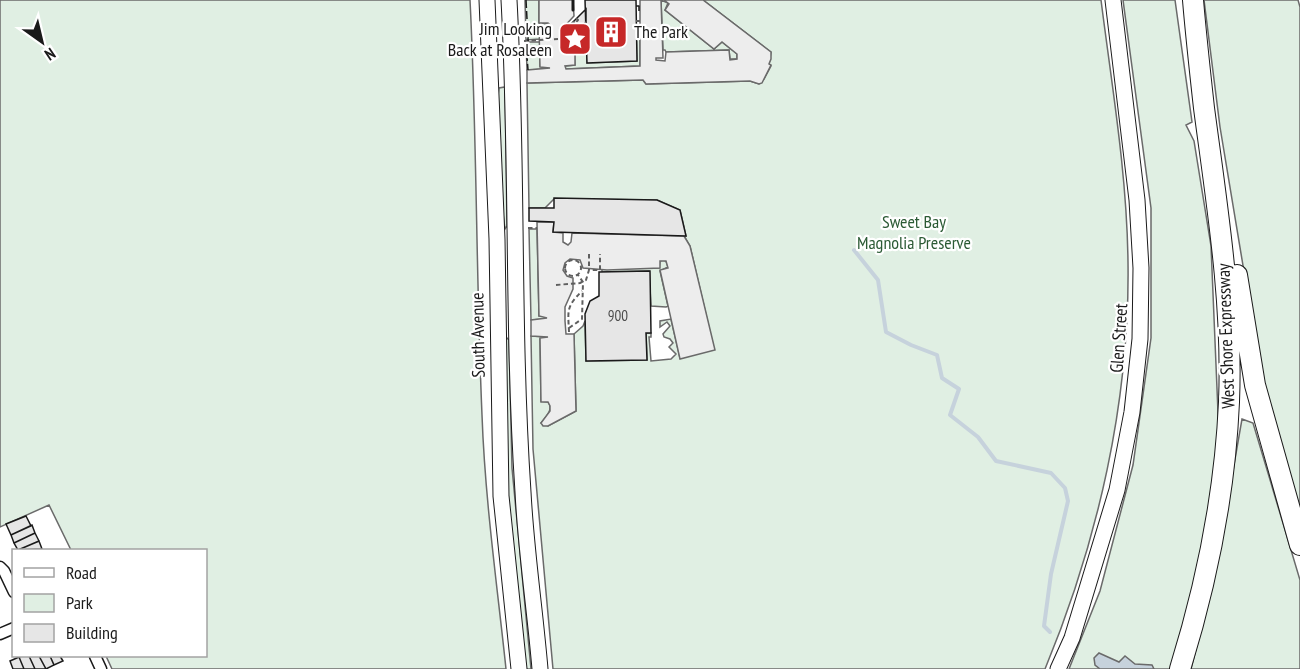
<svg xmlns="http://www.w3.org/2000/svg" width="1300" height="669" font-family="'PT Sans Narrow',sans-serif">
  <style>
    .green { fill: #e0efe3; stroke: #6a6a6a; stroke-width: 1.5 }
    .parking { fill: #ededed; stroke: #6a6a6a; stroke-width: 1.5 }
    .water { fill: #c6d2dc; stroke: #6a6a6a; stroke-width: 1.5 }
    .lines { fill: none; stroke-linecap: round; stroke-linejoin: round }
    .stream { stroke: #c6d2dc; stroke-width: 4 }
    .building { fill: #e6e6e6; stroke: #1a1a1a; stroke-width: 1.5 }
    .street-casing { stroke: #1a1a1a; stroke-width: 13 }
    .secondary-casing { stroke: #1a1a1a; stroke-width: 17 }
    .highway-casing { stroke: #1a1a1a; stroke-width: 22 }
    .path { stroke: #5f5f5f; stroke-width: 2; stroke-dasharray: 4.5 3; stroke-linecap: butt }
    .street { stroke: #fff; stroke-width: 10 }
    .secondary { stroke: #fff; stroke-width: 15 }
    .highway { stroke: #fff; stroke-width: 20 }
    .fence { stroke: #1a1a1a; stroke-width: 1.5; stroke-dasharray: 8 3; stroke-linecap: butt }
    .wall { stroke: #1a1a1a; stroke-width: 3 }
    .labels { text-anchor: middle; stroke-width: 4.5; stroke-linejoin: round; paint-order: stroke }
    .number-label { font-size: 15px; fill: #4d4d4d }
    .poi-label { font-size: 18px; fill: #1a1a1a; stroke: #fff; text-anchor: end }
    .park-label { font-size: 18px; fill: #2b5a34; stroke: #fff }
    .street-label { font-size: 18px; fill: #1a1a1a; stroke: #fff }
  </style>
  <rect width="100%" height="100%" fill="#fff"/>
  <!-- green -->
  <path class="green" d="M0,0H470C477,138 476,277 482,415C485,500 497,584 506,669H112L106,656H206V550H71L49,505L0,527Z
    M525,0H539V23L549,24L548,27L540,28V39L526,40Z
    M661,0L668,3L665,10L714,49L722,42L737,54V59H730L729,50L666,52L665,50H663Z
    M703,0H1101C1112,87 1127,174 1128,262C1130,401 1098,541 1045,669H553L533,449L531,336L548,337L540,339L541,401L548,402C554,409 546,417 541,423L548,426L576,411L574,334L583,326L585,321L586,361L647,360L646,333H651V337H649L651,361L671,359L676,354L669,347L673,343L670,339L664,337L663,334L670,326L667,322L660,327V321L671,319L680,358L714,349L690,246L684,236H686L680,210L657,200L554,199L545,208H529L527,83L643,80L646,84L750,81L759,84L764,79L771,66L769,64L771,52Z
    M1123,0H1175L1192,122L1186,125L1194,141L1211,246L1219,436L1205,545L1171,669H1069L1100,591L1133,465L1151,338V208Z
    M1204,0H1298L1300,7V521L1263,386L1220,127Z
    M636,25H640V66L565,69V66L575,65L574,43L586,31L587,63L637,61Z
    M526,42H540V66L549,67V69L527,70Z
    M505,87L507,226L505,229C499,184 492,133 499,88Z
    M529,229H537L539,316H547L546,319L531,320Z
    M663,260L666,261L668,267L660,271L668,306L666,307L651,306L649,271L602,272V268H659L660,261Z
    M507,338L509,340L512,468L531,669H524L505,467L504,339Z
    M1242,419L1253,423L1300,580V669H1191L1215,574Z"/>
  <!-- parking -->
  <path class="parking" d="M539,0H573L574,16L561,30L575,42V65L565,66L566,69L640,66V0H661L663,58H656V60L665,61L666,52L729,50L730,60L737,59V54L722,42L714,49L665,10L669,4L664,0H703L771,52V59L769,64L771,65L762,83L759,84L750,81L646,84L643,80L527,83V70L550,68L540,67L539,28L548,27L550,25L548,23H539Z
    M537,222H554L553,232L563,233V242L568,245L571,242L572,233L684,236L690,246L715,350L680,359L660,270L668,268L666,261H660V268L607,270L583,268L580,260L570,259L565,263L563,270L567,276L573,278V289L565,307V321L566,334H574L576,411L548,426H543L541,423L550,411V406L548,402H541L540,338L548,337L531,336V320L547,318L539,316Z"/>
  <!-- water -->
  <path class="water" d="M1099,653L1119,662L1125,656L1135,664L1152,665L1154,669H1100L1095,665L1094,658Z"/>
  <g class="lines">
    <!-- stream -->
    <path class="stream" d="M854,250L878,280L886,332L911,345L937,355L942,378L959,389L950,415L978,437L996,461L1051,473L1065,488L1068,501L1051,574L1044,626L1050,632"/>
  </g>
  <!-- building -->
  <path class="building" d="M585,0H636L637,61L587,63Z
    M586,9V32L577,41L586,50V53L564,31Z
    M554,198L657,200L680,210L686,236L553,232L554,222L529,221V208H554Z
    M650,271L651,333H646L647,360L586,361L585,314L590,301L599,296V272Z
    M26,516L31,526L11,535L6,524Z
    M32,525L35,533L14,543L11,535Z
    M35,533L39,541L18,550L14,543Z
    M39,541L42,549L18,550Z
    M22,656H29L35,669H24L19,657Z
    M29,656H39L46,669H35Z
    M39,656H50L54,665L46,669Z
    M50,656H60L63,661L54,665Z
    M19,657L24,669H13L10,661Z"/>
  <g class="lines">
    <defs>
      <path id="street" d="M0,567L4,571L14,592
        M0,634L14,628
        M95,656L101,669"/>
      <path id="secondary" d="M487,0L497,239L501,496L519,669
        M509,0C518,164 512,328 523,492C526,551 535,610 540,669
        M1058,669L1072,638L1117,490L1132,412L1140,339L1141,268L1137,200L1113,0"/>
      <path id="highway" d="M1237,275L1255,385L1300,545
        M1180,669C1207,582 1225,493 1229,402C1233,303 1217,206 1204,108C1200,72 1196,36 1193,0"/>
    </defs>
    <!-- street casing -->
    <use href="#street" class="street-casing"/>
    <!-- secondary casing -->
    <use href="#secondary" class="secondary-casing"/>
    <!-- highway casing -->
    <use href="#highway" class="highway-casing"/>
    <!-- path -->
    <path class="path" d="M636,21H640
      M566,24L569,27L577,19L578,20L570,29L575,33
      M569,39L586,22
      M524,41L558,39
      M528,228H537
      M589,254V270
      M565 268a8 8 0 1 1 16 0a8 8 0 1 1-16 0Z
      M556,285L580,283L586,280L589,270H600V254
      M569,328L582,319L583,282L578,275
      M569,332C568,310 566,307 582,291"/>
    <!-- street -->
    <use href="#street" class="street"/>
    <!-- secondary -->
    <use href="#secondary" class="secondary"/>
    <!-- highway -->
    <use href="#highway" class="highway"/>
    <!-- fence -->
    <path class="fence" d="M526,0L529,57H527L528,70
      M636,6H639V11H636"/>
    <!-- wall -->
    <path class="wall" d="M573,0V10"/>
  </g>
  <!-- icons -->
  <defs>
    <symbol id="building-square" viewBox="-11 -11 22 22"><rect x="-9" y="-9" width="18" height="18" rx="4" fill="#c62828" stroke="#fff"/><path d="M-4-6H4V6H1V3H-1V6H-4ZM-2.5-4.3h1.7v1.8h-1.7ZM.8-4.3h1.7v1.8H.8ZM-2.5-1h1.7V.8h-1.7ZM.8-1h1.7V.8H.8Z" fill="#fff"/></symbol>
    <symbol id="sight-square" viewBox="-11 -11 22 22"><rect x="-9" y="-9" width="18" height="18" rx="4" fill="#c62828" stroke="#fff"/><path d="M0-6L1.8-2.2L6-1.7L2.9 1.2L3.7 5.4L0 3.3L-3.7 5.4L-2.9 1.2L-6-1.7L-1.8-2.2Z" fill="#fff"/></symbol>
  </defs>
  <g fill-rule="evenodd">
    <use href="#building-square" x="592" y="13" width="38" height="38"/>
    <use href="#sight-square" x="556" y="20" width="38" height="38"/>
  </g>
  <g class="labels">
    <!-- number labels -->
    <g class="number-label">
      <text x="618" y="321">900</text>
    </g>
    <!-- poi labels -->
    <g class="poi-label">
      <text x="552" y="35">Jim Looking<tspan x="552" dy="21">Back at Rosaleen</tspan></text>
      <text x="634" y="38" text-anchor="start">The Park</text>
    </g>
    <!-- park labels -->
    <g class="park-label">
      <text x="914" y="228">Sweet Bay<tspan x="914" dy="21">Magnolia Preserve</tspan></text>
    </g>
    <!-- street labels -->
    <g class="street-label">
      <text transform="translate(478 335) rotate(-91)" y="6">South Avenue</text>
      <text transform="translate(1226 336) rotate(-92)" y="6">West Shore Expressway</text>
      <text transform="translate(1119 338) rotate(-86)" y="6">Glen Street</text>
    </g>
  </g>
  <!-- legend -->
  <rect x="12" y="549" width="195" height="108" fill="#ffffff" stroke="#a3a3a3" stroke-width="1.5"/>
  <rect x="24" y="568" width="30" height="9" fill="#ffffff" stroke="#a3a3a3" stroke-width="1.5"/>
  <text x="66" y="579" font-size="18" fill="#1a1a1a">Road</text>
  <rect x="24" y="594" width="30" height="18" fill="#e0efe3" stroke="#a3a3a3" stroke-width="1.5"/>
  <text x="66" y="609" font-size="18" fill="#1a1a1a">Park</text>
  <rect x="24" y="624" width="30" height="18" fill="#e6e6e6" stroke="#a3a3a3" stroke-width="1.5"/>
  <text x="66" y="639" font-size="18" fill="#1a1a1a">Building</text>
  <!-- north arrow -->
  <g transform="translate(42 42) rotate(146)" stroke="#ffffff" stroke-width="4.5" paint-order="stroke">
  <path d="M0-4.5L10 22L0 15L-10 22Z" fill="#1a1a1a"/>
  <text y="-9" font-size="16" font-weight="bold" text-anchor="middle" fill="#1a1a1a">N</text>
  </g>
</svg>
